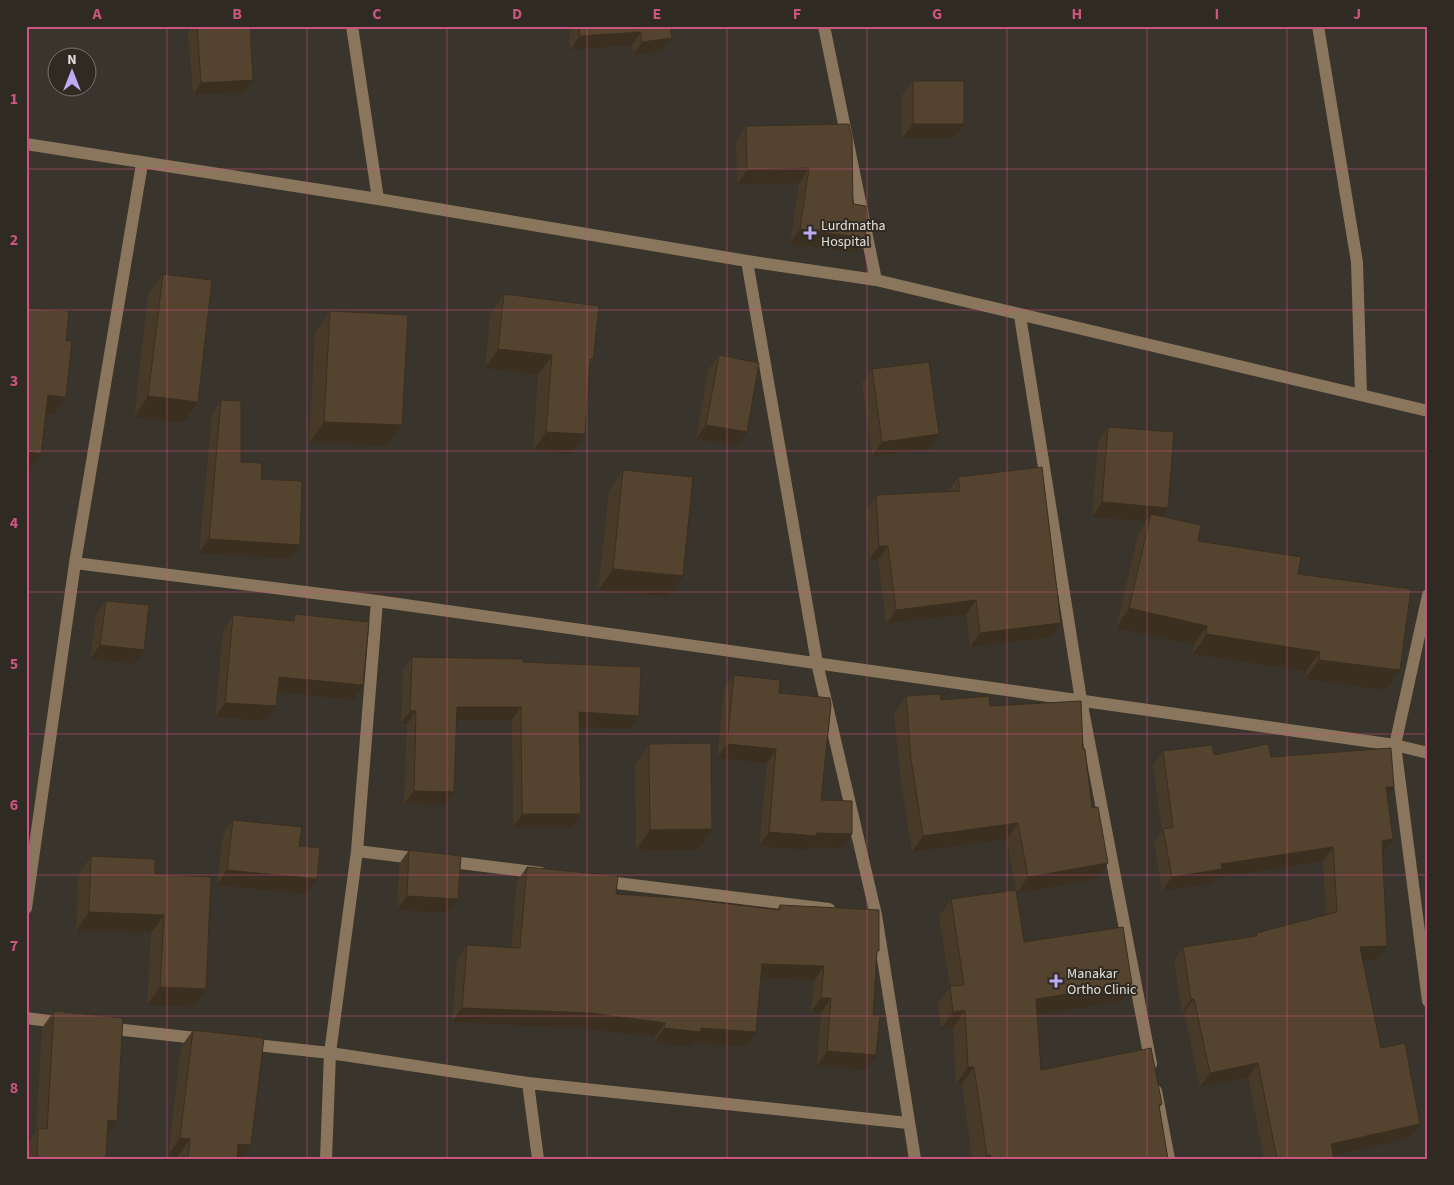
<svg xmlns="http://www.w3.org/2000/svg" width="1454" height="1185" font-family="'Source Sans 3',sans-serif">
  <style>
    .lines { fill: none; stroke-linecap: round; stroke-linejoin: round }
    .minor { stroke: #8a765c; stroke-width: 12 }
    .wall { fill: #483a28 }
    .shaded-wall { fill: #3b2f20 }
    .building { fill: #54432e; stroke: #3b2f20 }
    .grid { fill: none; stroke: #cc5481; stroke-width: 1; stroke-opacity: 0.55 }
    .poi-dot { fill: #bcaaf5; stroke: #2f2a22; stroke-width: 2 }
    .labels { text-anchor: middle; stroke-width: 4; stroke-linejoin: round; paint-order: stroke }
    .poi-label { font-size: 14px; fill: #e2dfda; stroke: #2f2a22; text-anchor: start }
    .neatline { fill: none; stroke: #cc5481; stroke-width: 2 }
    .grid-label { font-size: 16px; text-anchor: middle; font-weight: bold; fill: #cc5481 }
  </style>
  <rect width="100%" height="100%" fill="#39342c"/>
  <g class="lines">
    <!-- minor -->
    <path class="minor" d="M352,26L378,199
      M824,26L876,280
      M1318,26L1357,262L1361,395
      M26,144L378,199L747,261L876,280L1428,411
      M747,261L817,663L876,915L915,1159
      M1020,316L1081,700L1151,1064
      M75,563L377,601L1395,745L1428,753
      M1428,595L1395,745L1428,1001
      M357,851L422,859
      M444,861L541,873
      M600,881L829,909
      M26,908L75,563L142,164
      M26,1018L64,1023
      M106,1028L205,1039
      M247,1044L330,1053L528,1083L908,1123
      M528,1083L538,1159
      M1156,1091L1169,1159
      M326,1159L330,1053L357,851L377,601"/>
  </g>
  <!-- wall -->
  <path class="wall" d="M193,26H251L253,80L245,92L193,95L188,33Z
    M569,26H670L672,38L662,51L633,55L632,45L570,50Z
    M913,81L964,124L953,138H902V95Z
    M849,124L855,252L790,244L799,183L737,184L736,141L746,126Z
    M163,274L198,402L183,423L134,417L148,295Z
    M504,294L593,360L589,365L585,434L572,454L533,451L538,375L485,368L490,314Z
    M330,311L402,425L387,446L309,443L315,332Z
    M719,355L737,446L696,439L708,370Z
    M872,369L929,449L872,456L862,383Z
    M221,400L241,462L261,479L300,545L290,559L199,553L212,414Z
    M1108,427L1162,517L1198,541L1298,574L1386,690L1305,679L1306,671L1193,654L1194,645L1116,628L1138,534L1146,521L1092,517L1098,441Z
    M623,470L668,597L598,590L609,491Z
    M958,477L1061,623L1051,637L970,647L966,614L886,624L878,560H869L866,510L876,495L948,491Z
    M106,601L134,664L90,659L96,615Z
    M295,614L353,700L277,692L266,721L215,717L223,630L233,615L291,620Z
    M412,657L523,662L629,729L580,726L581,814L572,827L513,828L512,720H456L445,805L404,804L407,724H401L403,670Z
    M734,675L779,693L821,800L842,848L809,847L807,850L759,846L767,763L717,758L724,689Z
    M906,696L990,706L1083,749L1092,808L1097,879L1017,893L1024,942L1120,1002L1037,1014L1041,1070L1162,1104L1159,1108L1168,1159H972L962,1084H956L953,1028L941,1029L938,1003L950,987L939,916L951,899L1016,890L1007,839L912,852L900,775L894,713Z
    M649,744L698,850L636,851L635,765Z
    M1163,751L1214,755L1271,757L1394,787L1387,796L1383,853L1377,960H1362L1381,1048L1410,1138L1333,1155L1334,1159H1264L1248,1077L1200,1087L1184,1013H1182L1174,961L1183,947L1253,936L1256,933L1326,915L1323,861L1216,878L1212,883L1162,891L1154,843L1162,831L1153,765Z
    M233,820L299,846L317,879L307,894L217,885L223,834Z
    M409,850L458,899L448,913L397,910L399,864Z
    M91,856L155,874L206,989L193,1007L147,1005L151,933L76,931L78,875Z
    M527,867L616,894L777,910L780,905L877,954L866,1070L817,1066L821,1013L811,1012L814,980L761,979L756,1032L746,1047L693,1043L691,1047L654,1043L655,1037L580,1028L452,1022L457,959L467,945L511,948L517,881Z
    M54,1011L107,1136L106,1159H26V1146L36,1132L42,1028Z
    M193,1030L251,1145L242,1159H177L178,1156L168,1155L181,1047Z"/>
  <!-- shaded-wall -->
  <path class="shaded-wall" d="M641,32L632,45L570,50L580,36Z
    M672,38L662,51L633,55L642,42Z
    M253,80L245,92L193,95L201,83Z
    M913,124H964L953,138H902Z
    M809,168L799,183L737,184L747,170Z
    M800,229L865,238L855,252L790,244Z
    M498,349L552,355L538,375L485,368Z
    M48,395L66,397L54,414L36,412Z
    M148,396L198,402L183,423L134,417Z
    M324,422L402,425L387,446L309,443Z
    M706,425L747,432L737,446L696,439Z
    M546,432L585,434L572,454L533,451Z
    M939,434L929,449L872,456L882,442Z
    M26,452L41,454L29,471H26Z
    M1102,502L1168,508L1158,522L1151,514L1146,521L1092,517Z
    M209,539L300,545L290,559L199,553Z
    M879,546H888L878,560H869Z
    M613,569L683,576L668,597L598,590Z
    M976,600L966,614L886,624L896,610Z
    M1129,608L1207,626L1194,645L1116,628Z
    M1061,623L1051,637L970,647L980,633Z
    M1206,634L1320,652L1306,671L1193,654Z
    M100,645L144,650L134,664L90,659Z
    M1319,660L1400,670L1386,690L1305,679Z
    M279,677L363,685L353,700L269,691Z
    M225,703L276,706L266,721L215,717Z
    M457,707H521L512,720H448Z
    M410,711H416L407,724H401Z
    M579,712L639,716L629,729L570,726Z
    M727,744L776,749L767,763L717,758Z
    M1386,787H1394L1384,801Z
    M414,791L454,792L445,805L404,804Z
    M522,814H581L572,827L513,828Z
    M1018,823L1007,839L912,852L923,836Z
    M712,829L698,850L636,851L650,830Z
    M769,832L816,833L852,834L842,848L809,847L807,850L759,846Z
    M1393,839L1383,853L1382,841Z
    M1333,847L1323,861L1216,878L1212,883L1162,891L1172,877L1221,864Z
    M1108,863L1097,879L1017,893L1028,877Z
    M227,870L317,879L307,894L217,885Z
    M407,896L458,899L448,913L397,910Z
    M89,912L164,915L151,933L76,931Z
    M1387,946L1377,960L1350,961L1360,947Z
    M762,964L824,966L814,980L752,978Z
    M1132,984L1120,1002L1024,1017L1036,999Z
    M160,987L206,989L193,1007L147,1005Z
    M821,998H831L821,1013L811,1012Z
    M1191,999H1194L1184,1013H1182Z
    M462,1008L590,1013L665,1023L655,1037L580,1028L452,1022Z
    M965,1010L953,1028L941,1029L953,1012Z
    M664,1028H701L756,1032L746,1047L693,1043L691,1047L654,1043Z
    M827,1051L876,1055L866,1070L817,1066Z
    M1258,1063L1248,1077L1200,1087L1210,1073Z
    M968,1067H974L962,1084H956Z
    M108,1120L117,1121L105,1138Z
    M1420,1124L1410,1138L1322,1158L1331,1144Z
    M180,1138L190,1139L178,1156L168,1155Z
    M238,1144L251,1145L242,1159H228Z
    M990,1155L988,1159H985L987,1156Z"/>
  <!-- building -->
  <path class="building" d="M197,26H250L253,80L201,83Z
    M579,26H670L672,38L642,42L641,32L580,36Z
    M913,81H964V124H913Z
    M849,124L852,138L853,204L866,206L868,218L865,238L800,229L809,168L747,170L746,126Z
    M163,274L212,280L198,402L148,396Z
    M504,294L599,306L593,360L590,359L585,434L546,432L552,355L498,349Z
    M26,308L69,311L66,341H72L66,397L48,395L41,454L26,452Z
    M330,311L408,315L402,425L324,422Z
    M719,355L759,363L747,432L706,425Z
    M929,362L939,434L882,442L872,369Z
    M221,400L241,401V462L262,463L261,479L302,481L300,545L209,539Z
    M1108,427L1174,432L1168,508L1102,502Z
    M1042,467L1061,623L980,633L976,600L896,610L888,546H879L876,495L960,491L958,477Z
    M623,470L693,477L683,576L613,569Z
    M1151,514L1201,525L1198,541L1301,557L1298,574L1411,589L1400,670L1319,660L1320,652L1206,634L1207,626L1129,608Z
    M106,601L149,605L144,650L100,645Z
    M295,614L369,622L363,685L279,677L276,706L225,703L233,615L294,621Z
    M412,657L523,659V662L641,667L639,716L579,712L581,814H522L521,707H457L454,792L414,791L416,711H410Z
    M734,675L780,680L779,693L830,698L831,705L821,800L852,801V834L816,833V836L769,832L776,749L727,744Z
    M940,694L941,700L989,696L990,706L1081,701L1083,749H1085L1092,808L1098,807L1108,863L1028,877L1018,823L923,836L911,759L906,696Z
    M711,743L712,829L650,830L649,744Z
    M1268,744L1271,757L1391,748L1394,787H1386L1393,839L1382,841L1387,946L1360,947L1381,1048L1405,1043L1420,1124L1331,1144L1334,1159H1277L1258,1063L1210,1073L1194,999H1191L1183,947L1257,936L1256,933L1337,912L1333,847L1221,864L1222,869L1172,877L1163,829L1173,827L1163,751L1212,745L1214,755Z
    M233,820L302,827L299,846L320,848L317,879L227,870Z
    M409,850L461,856L458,899L407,896Z
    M91,856L155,859V874L211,877L206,989L160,987L164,915L89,912Z
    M527,867L618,876L616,894L679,898L780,910V905L879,910V951H877L873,1016H880L876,1055L827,1051L831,998H821L824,966L762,964L756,1032L701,1028V1032L664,1028L665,1023L590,1013L462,1008L467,945L517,948L520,947Z
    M1016,890L1024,942L1123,927L1132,984L1036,999L1041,1070L1151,1048L1162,1104L1159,1105L1168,1159H991L990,1155L987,1156L974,1067H968L965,1010L953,1012L950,986L964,985L951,899Z
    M54,1011L123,1018L117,1121L108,1120L106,1159H37L38,1128L47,1129Z
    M193,1030L264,1038L251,1145L238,1144L237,1159H188L190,1139L180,1138Z"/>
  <!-- grid -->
  <path class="grid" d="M167,26V1159M307,26V1159M447,26V1159M587,26V1159M727,26V1159M867,26V1159M1007,26V1159M1147,26V1159M1287,26V1159M26,169H1428M26,310H1428M26,451H1428M26,592H1428M26,734H1428M26,875H1428M26,1016H1428"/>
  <!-- markers -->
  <g class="poi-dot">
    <path d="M807.5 225.5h5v5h5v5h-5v5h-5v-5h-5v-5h5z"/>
    <path d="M1053.5 973.5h5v5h5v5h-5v5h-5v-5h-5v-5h5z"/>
  </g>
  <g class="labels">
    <!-- poi labels -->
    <g class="poi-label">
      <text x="821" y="230">Lurdmatha<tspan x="821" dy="16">Hospital</tspan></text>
      <text x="1067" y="978">Manakar<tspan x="1067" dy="16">Ortho Clinic</tspan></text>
    </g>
  </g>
  <!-- border -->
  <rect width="1454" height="1185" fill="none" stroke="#2f2a22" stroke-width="55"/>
  <!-- north arrow -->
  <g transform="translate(72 72)"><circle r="24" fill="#2f2a22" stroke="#77726c"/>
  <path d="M0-4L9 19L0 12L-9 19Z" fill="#bcaaf5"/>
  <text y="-8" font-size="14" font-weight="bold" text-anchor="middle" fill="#e2dfda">N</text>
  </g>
  <rect x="28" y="28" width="1398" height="1130" class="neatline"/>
  <g class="grid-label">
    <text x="97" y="19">A</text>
    <text x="237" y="19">B</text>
    <text x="377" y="19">C</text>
    <text x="517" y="19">D</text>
    <text x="657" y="19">E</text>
    <text x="797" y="19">F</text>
    <text x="937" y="19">G</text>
    <text x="1077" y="19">H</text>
    <text x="1217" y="19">I</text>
    <text x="1357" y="19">J</text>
    <text x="14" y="104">1</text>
    <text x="14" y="245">2</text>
    <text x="14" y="386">3</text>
    <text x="14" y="528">4</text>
    <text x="14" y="669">5</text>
    <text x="14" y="810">6</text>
    <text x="14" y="951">7</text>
    <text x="14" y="1093">8</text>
  </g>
</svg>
